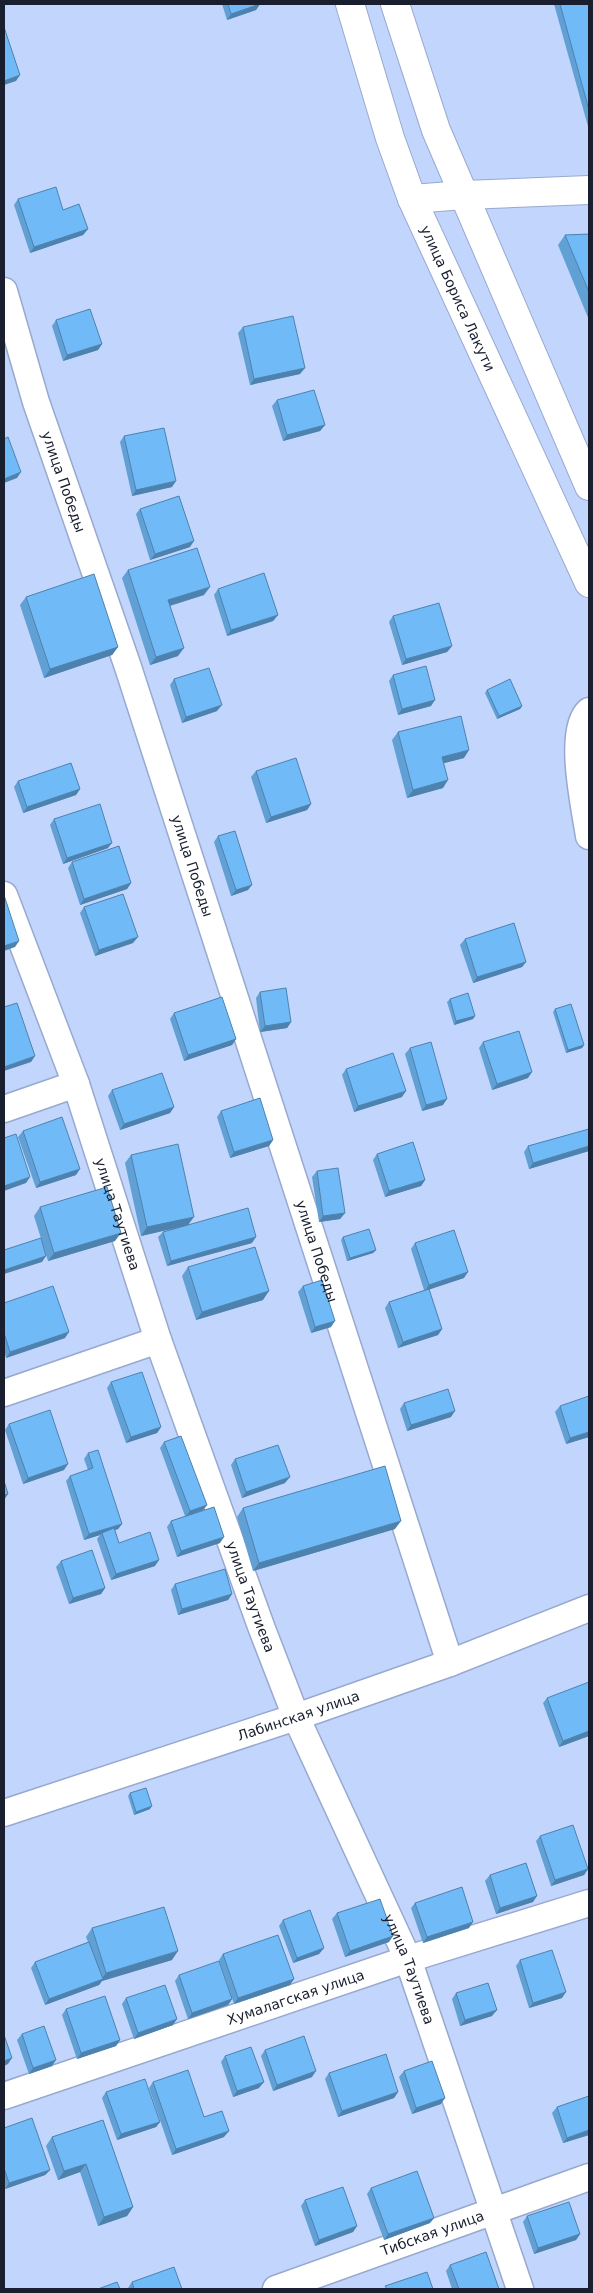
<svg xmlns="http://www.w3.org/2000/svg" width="593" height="2293" font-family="'DejaVu Sans',sans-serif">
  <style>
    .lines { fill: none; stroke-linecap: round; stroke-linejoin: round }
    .street-casing { stroke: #98a9cf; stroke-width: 29 }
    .secondary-casing { stroke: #98a9cf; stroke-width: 30 }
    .primary-casing { stroke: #98a9cf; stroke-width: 30 }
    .street { stroke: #fff; stroke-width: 26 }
    .secondary { stroke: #fff; stroke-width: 28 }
    .primary { stroke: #fff; stroke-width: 28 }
    .wall { fill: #60a0d5 }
    .shaded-wall { fill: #4e82ae }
    .building { fill: #70baf8; stroke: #4e82ae }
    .labels { text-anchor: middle; stroke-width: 4.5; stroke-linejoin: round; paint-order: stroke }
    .street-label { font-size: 14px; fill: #191f2e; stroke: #d7e2fa }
  </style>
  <rect width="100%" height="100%" fill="#c2d5fd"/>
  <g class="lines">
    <defs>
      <g id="street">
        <path id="s1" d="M4,291L36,402L128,667L450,1663"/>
        <path d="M589,711C567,730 585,809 589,836"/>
        <path id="s2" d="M4,895L76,1084L158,1340L262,1629L296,1717L408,1959L520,2289"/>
        <path d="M4,1109L76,1084"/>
        <path d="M4,1393L158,1340"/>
        <path id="s3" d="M4,1813L296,1717L450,1663L589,1608"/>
        <path id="s4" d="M4,2096L408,1959L589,1903"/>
        <path id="s5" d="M276,2289L589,2177"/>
      </g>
      <path id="secondary" d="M412,199L464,195L589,190"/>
      <g id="primary">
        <path id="s6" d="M350,4L390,138L412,199L589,583"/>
        <path d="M395,4L436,130L589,486"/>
      </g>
    </defs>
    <!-- street casing -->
    <use href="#street" class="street-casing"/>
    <!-- secondary casing -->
    <use href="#secondary" class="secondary-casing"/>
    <!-- primary casing -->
    <use href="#primary" class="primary-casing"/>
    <!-- street -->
    <use href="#street" class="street"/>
    <!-- secondary -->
    <use href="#secondary" class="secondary"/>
    <!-- primary -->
    <use href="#primary" class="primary"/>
  </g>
  <!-- wall -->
  <path class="wall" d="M222,4H260L256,10L227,20Z
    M554,4H589V130Z
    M18,199L63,210L88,229L83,235L30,253L14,205Z
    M589,234V320L558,245L565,235Z
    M56,320L102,344L98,350L63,361L52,326Z
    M243,327L300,374L250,385L238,333Z
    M277,400L325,425L320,431L283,441L272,406Z
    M124,436L172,487L132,496L120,442Z
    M140,509L190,547L150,560L136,514Z
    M128,570L204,595L170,606L178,656L150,665L122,578Z
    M218,589L278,615L273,621L227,636L214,595Z
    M26,597L118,647L112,655L44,678L20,605Z
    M393,616L452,646L447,652L402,665L389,622Z
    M393,675L431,706L398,715L389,681Z
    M174,679L217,711L182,723L170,685Z
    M487,690L522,706L520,709L497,719L485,693Z
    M398,732L464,758L444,763L443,788L407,798L392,740Z
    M256,771L311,804L307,810L266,823L251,777Z
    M18,781L80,789L76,795L23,813L14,787Z
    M54,819L108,848L63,864L50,825Z
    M218,836L248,890L231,896L214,842Z
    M72,862L131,883L127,889L80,905L68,868Z
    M84,907L133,943L95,956L80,913Z
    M465,939L526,962L522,967L473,983L460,945Z
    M260,992L291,1022L287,1028L260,1032L256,998Z
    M450,999L475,1016L473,1019L454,1025L447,1002Z
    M555,1009L584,1045L582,1048L566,1053L553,1012Z
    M174,1013L236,1039L232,1045L184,1061L170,1019Z
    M483,1042L528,1078L492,1090L479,1048Z
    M410,1048L443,1105L422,1111L405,1054Z
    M346,1069L402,1097L354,1112L342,1075Z
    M112,1090L174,1107L170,1113L120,1130L108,1096Z
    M221,1111L273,1140L269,1146L230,1158L217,1117Z
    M589,1129V1153V1151L529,1169L524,1152L528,1146Z
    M23,1131L76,1175L36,1188L18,1137Z
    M377,1154L425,1180L421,1186L385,1197L373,1160Z
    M131,1155L189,1224L252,1243L167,1266L158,1237L163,1232L172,1229L141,1236L125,1163Z
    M317,1171L345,1213L340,1219L319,1222L312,1177Z
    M40,1207L115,1241L48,1261L34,1216Z
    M343,1237L376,1250L373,1253L347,1261L341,1240Z
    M415,1243L464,1278L429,1289L442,1329L438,1335L398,1348L385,1308L389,1302L424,1290L411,1249Z
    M188,1267L263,1300L196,1320L182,1276Z
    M303,1286L331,1327L311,1333L298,1292Z
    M4,1303L65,1338L6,1358L4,1351Z
    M111,1382L161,1427L157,1433L126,1443L107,1388Z
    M404,1403L451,1417L407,1431L400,1409Z
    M560,1406L589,1437L566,1444L555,1412Z
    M9,1424L64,1470L23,1484L5,1430Z
    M164,1442L207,1505L203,1510L220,1543L177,1557L167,1527L171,1521L185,1516L160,1448Z
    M88,1453L122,1524L118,1529L115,1530L119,1543L155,1566L111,1580L97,1539L100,1535L84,1540L66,1481L70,1476L88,1470L84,1459Z
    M235,1459L285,1483L242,1498L231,1465Z
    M243,1508L395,1529L253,1571L237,1517Z
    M61,1561L105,1588L101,1594L69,1604L56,1567Z
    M175,1584L232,1594L228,1600L178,1615L171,1590Z
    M547,1698L589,1736L559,1747L543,1703Z
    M130,1793L150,1809L134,1815L128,1796Z
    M540,1836L588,1869L584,1875L551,1886L536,1841Z
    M490,1875L533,1902L496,1914L485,1881Z
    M415,1903L469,1928L423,1943L411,1908Z
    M337,1913L389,1942L345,1957L332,1919Z
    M283,1920L324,1948L319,1954L293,1963L279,1926Z
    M92,1928L172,1960L102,1981L99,1985L45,2005L31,1968L35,1962L88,1942L86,1937Z
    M223,1954L290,1985L234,2004L219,1960Z
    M520,1960L562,1998L529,2008L516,1966Z
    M179,1975L232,1999L228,2005L188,2019L175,1981Z
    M456,1993L492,2016L460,2026L452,1999Z
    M126,1998L173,2025L134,2039L122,2004Z
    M66,2009L120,2040L116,2046L77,2059L62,2015Z
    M22,2034L52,2066L29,2074L17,2040Z
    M265,2050L312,2077L273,2091L261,2056Z
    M225,2056L259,2088L233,2097L221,2062Z
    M404,2071L441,2104L412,2114L399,2077Z
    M329,2073L398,2092L394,2098L338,2117L325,2079Z
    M153,2082L204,2117L224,2137L172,2155L149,2088Z
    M106,2092L160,2122L156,2127L117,2140L102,2098Z
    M589,2096V2135L563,2143L552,2113L557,2107Z
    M103,2120L133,2207L127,2216L98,2226L80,2172L58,2180L46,2146L52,2137Z
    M4,2128L50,2170L45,2175L5,2189L4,2186Z
    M371,2188L434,2218L430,2223L384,2240L367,2194Z
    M305,2200L357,2226L353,2232L315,2246L301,2206Z
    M527,2216L580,2234L576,2240L534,2254L523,2222Z
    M450,2265L499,2289H452L446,2271Z
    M132,2282L182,2289H128V2288Z"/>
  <!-- shaded-wall -->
  <path class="shaded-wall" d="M260,4L256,10L227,20L231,14Z
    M20,75L16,81L4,85V81Z
    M88,229L83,235L30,253L34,247Z
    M102,344L98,350L63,361L67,355Z
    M305,368L300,374L250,385L254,379Z
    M325,425L320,431L283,441L287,435Z
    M21,472L17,478L4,483V479Z
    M176,481L172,487L132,496L136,490Z
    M194,541L190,547L150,560L155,554Z
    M210,587L204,595L162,608L168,600Z
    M278,615L273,621L227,636L231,630Z
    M452,646L447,652L402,665L406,659Z
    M118,647L112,655L44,678L50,669Z
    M184,648L178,656L150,665L156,657Z
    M435,700L431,706L398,715L402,709Z
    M222,705L217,711L182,723L186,717Z
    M522,706L520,709L497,719L499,716Z
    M469,750L464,758L437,765L442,757Z
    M448,780L443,788L407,798L413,790Z
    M80,789L76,795L23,813L27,807Z
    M311,804L307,810L266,823L271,817Z
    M112,843L108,848L63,864L67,858Z
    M131,883L127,889L80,905L84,899Z
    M252,885L248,890L231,896L236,890Z
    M138,937L133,943L95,956L99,950Z
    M19,941L15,947L4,951V946Z
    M526,962L522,967L473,983L477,977Z
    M475,1016L473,1019L454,1025L456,1021Z
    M291,1022L287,1028L260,1032L265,1026Z
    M236,1039L232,1045L184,1061L188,1055Z
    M584,1045L582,1048L566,1053L568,1050Z
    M35,1056L31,1062L4,1071V1067Z
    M532,1072L528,1078L492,1090L497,1084Z
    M406,1091L402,1097L354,1112L358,1106Z
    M447,1099L443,1105L422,1111L426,1105Z
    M174,1107L170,1113L120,1130L124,1124Z
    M273,1140L269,1146L230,1158L234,1152Z
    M589,1146V1151L529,1169L533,1163Z
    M80,1169L76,1175L36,1188L40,1182Z
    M30,1177L26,1183L4,1191V1186Z
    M425,1180L421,1186L385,1197L389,1191Z
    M345,1213L340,1219L319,1222L323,1216Z
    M194,1217L188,1225L141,1236L147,1227Z
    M121,1233L115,1241L48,1261L54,1253Z
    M256,1237L252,1243L167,1266L171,1261Z
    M376,1250L373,1253L347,1261L350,1258Z
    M46,1256L42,1262L4,1274V1270Z
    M468,1272L464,1278L425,1291L429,1285Z
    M269,1291L263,1300L196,1320L202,1312Z
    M335,1321L331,1327L311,1333L315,1327Z
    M442,1329L438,1335L398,1348L403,1342Z
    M69,1332L65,1338L6,1358L10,1352Z
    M455,1411L451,1417L407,1431L411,1425Z
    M161,1427L157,1433L126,1443L131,1437Z
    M589,1432V1437L566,1444L570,1438Z
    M68,1464L64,1470L23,1484L28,1478Z
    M290,1477L285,1483L242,1498L246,1492Z
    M8,1494L4,1500V1495Z
    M207,1505L203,1510L185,1517L190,1511Z
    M401,1521L395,1529L253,1571L259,1563Z
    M122,1524L118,1529L102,1534V1533L100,1535L84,1540L89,1534Z
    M224,1537L220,1543L177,1557L181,1551Z
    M159,1560L155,1566L111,1580L116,1574Z
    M105,1588L101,1594L69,1604L73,1598Z
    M232,1594L228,1600L178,1615L182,1609Z
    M589,1731V1736L559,1747L563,1741Z
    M152,1806L150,1809L134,1815L136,1812Z
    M588,1869L584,1875L551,1886L555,1880Z
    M537,1896L533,1902L496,1914L500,1908Z
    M473,1922L469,1928L423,1943L427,1937Z
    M393,1936L389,1942L345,1957L350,1951Z
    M324,1948L319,1954L293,1963L297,1958Z
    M178,1951L172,1960L102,1981L99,1985L45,2005L49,1999L101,1980L106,1973Z
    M294,1979L290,1985L234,2004L238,1998Z
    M566,1992L562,1998L529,2008L533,2003Z
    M232,1999L228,2005L188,2019L192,2013Z
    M497,2010L492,2016L460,2026L465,2020Z
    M177,2019L173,2025L134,2039L138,2033Z
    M120,2040L116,2046L77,2059L81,2053Z
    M12,2058L8,2064L4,2066V2061Z
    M56,2060L52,2066L29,2074L33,2068Z
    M316,2071L312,2077L273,2091L277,2085Z
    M264,2082L259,2088L233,2097L237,2091Z
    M398,2092L394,2098L338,2117L342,2111Z
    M445,2098L441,2104L412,2114L416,2108Z
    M160,2122L156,2127L117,2140L121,2134Z
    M589,2130V2135L563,2143L567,2138Z
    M229,2131L224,2137L172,2155L176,2149Z
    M86,2164L80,2172L58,2180L64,2171Z
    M50,2170L45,2175L5,2189L9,2183Z
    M133,2207L127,2216L98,2226L104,2217Z
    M434,2218L430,2223L384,2240L388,2234Z
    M357,2226L353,2232L315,2246L319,2240Z
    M580,2234L576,2240L534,2254L538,2248Z"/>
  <!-- building -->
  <path class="building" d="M228,4H260L231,14Z
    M560,4H589V110Z
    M4,27L20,75L4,81Z
    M56,187L63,210L79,204L88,229L34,247L18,199Z
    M589,234V292L565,235Z
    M90,309L102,344L67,355L56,320Z
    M293,316L305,368L254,379L243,327Z
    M314,390L325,425L287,435L277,400Z
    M164,428L176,481L136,490L124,436Z
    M8,437L21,472L4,479V439Z
    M179,496L194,541L155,554L140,509Z
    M197,548L210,587L168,600L184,648L156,657L128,570Z
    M264,573L278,615L231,630L218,589Z
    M94,574L118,647L50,669L26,597Z
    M439,603L452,646L406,659L393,616Z
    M426,666L435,700L402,709L393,675Z
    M209,668L222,705L186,717L174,679Z
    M510,679L522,706L499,716L487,690Z
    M461,716L469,750L442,757L448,780L413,790L398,732Z
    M296,758L311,804L271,817L256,771Z
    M71,763L80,789L27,807L18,781Z
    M100,804L112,843L67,858L54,819Z
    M235,831L252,885L236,890L218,836Z
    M119,846L131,883L84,899L72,862Z
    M123,894L138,937L99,950L84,907Z
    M4,895L19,941L4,946Z
    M514,923L526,962L477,977L465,939Z
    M286,988L291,1022L265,1026L260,992Z
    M468,993L475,1016L456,1021L450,999Z
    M222,997L236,1039L188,1055L174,1013Z
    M17,1003L35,1056L4,1067V1007Z
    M571,1004L584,1045L568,1050L555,1009Z
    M519,1031L532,1072L497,1084L483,1042Z
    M431,1042L447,1099L426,1105L410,1048Z
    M393,1053L406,1091L358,1106L346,1069Z
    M162,1073L174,1107L124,1124L112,1090Z
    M260,1098L273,1140L234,1152L221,1111Z
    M62,1117L80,1169L40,1182L23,1131Z
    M589,1129V1146L533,1163L528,1146Z
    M16,1134L30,1177L4,1186V1138Z
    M413,1142L425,1180L389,1191L377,1154Z
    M178,1144L194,1217L147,1227L131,1155Z
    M338,1168L345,1213L323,1216L317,1171Z
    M107,1187L121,1233L54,1253L40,1207Z
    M248,1208L256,1237L171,1261L163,1232Z
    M369,1229L376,1250L350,1258L343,1237Z
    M454,1230L468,1272L429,1285L415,1243Z
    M41,1238L46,1256L4,1270V1250Z
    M255,1247L269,1291L202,1312L188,1267Z
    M322,1280L335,1321L315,1327L303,1286Z
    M53,1286L69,1332L10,1352L4,1333V1303Z
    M429,1289L442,1329L403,1342L389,1302Z
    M142,1372L161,1427L131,1437L111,1382Z
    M448,1389L455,1411L411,1425L404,1403Z
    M589,1396V1432L570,1438L560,1406Z
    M50,1410L68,1464L28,1478L9,1424Z
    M181,1436L207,1505L190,1511L164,1442Z
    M278,1445L290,1477L246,1492L235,1459Z
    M98,1450L122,1524L89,1534L70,1476L93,1468L88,1453Z
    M385,1466L401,1521L259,1563L243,1508Z
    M4,1481L8,1494L4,1495Z
    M214,1507L224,1537L181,1551L171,1521Z
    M114,1528L119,1543L150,1532L159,1560L116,1574L102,1533Z
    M92,1550L105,1588L73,1598L61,1561Z
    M225,1569L232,1594L182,1609L175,1584Z
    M589,1682V1731L563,1741L547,1698Z
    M146,1788L152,1806L136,1812L130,1793Z
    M573,1825L588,1869L555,1880L540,1836Z
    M526,1863L537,1896L500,1908L490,1875Z
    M462,1887L473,1922L427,1937L415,1903Z
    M380,1899L393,1936L350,1951L337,1913Z
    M164,1907L178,1951L106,1973L92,1928Z
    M310,1910L324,1948L297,1958L283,1920Z
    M278,1935L294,1979L238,1998L223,1954Z
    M89,1942L103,1979L49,1999L35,1962Z
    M552,1950L566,1992L533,2003L520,1960Z
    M219,1961L232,1999L192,2013L179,1975Z
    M488,1983L497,2010L465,2020L456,1993Z
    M165,1985L177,2019L138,2033L126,1998Z
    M105,1996L120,2040L81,2053L66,2009Z
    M44,2026L56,2060L33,2068L22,2034Z
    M4,2035L12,2058L4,2061Z
    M304,2036L316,2071L277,2085L265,2050Z
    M251,2047L264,2082L237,2091L225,2056Z
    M386,2054L398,2092L342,2111L329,2073Z
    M432,2061L445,2098L416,2108L404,2071Z
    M188,2070L204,2117L222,2111L229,2131L176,2149L153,2082Z
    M145,2079L160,2122L121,2134L106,2092Z
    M589,2096V2130L567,2138L557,2107Z
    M32,2118L50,2170L9,2183L4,2168V2128Z
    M103,2120L133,2207L104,2217L86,2164L64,2171L52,2137Z
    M417,2171L434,2218L388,2234L371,2188Z
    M343,2187L357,2226L319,2240L305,2200Z
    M569,2202L580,2234L538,2248L527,2216Z
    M486,2252L499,2289H459L450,2265Z
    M174,2267L182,2289H134L132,2282Z
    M427,2272L433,2289H387L385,2286Z
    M117,2282L120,2289H98Z"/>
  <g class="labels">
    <!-- street labels -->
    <g class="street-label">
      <text dy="5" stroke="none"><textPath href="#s6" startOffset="314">улица Бориса Лакути</textPath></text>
      <text dy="5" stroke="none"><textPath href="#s1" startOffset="200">улица Победы</textPath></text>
      <text dy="5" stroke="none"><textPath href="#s1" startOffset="605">улица Победы</textPath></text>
      <text dy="5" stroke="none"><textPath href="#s2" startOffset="339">улица Таутиева</textPath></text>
      <text dy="5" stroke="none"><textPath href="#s1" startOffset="1010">улица Победы</textPath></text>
      <text dy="5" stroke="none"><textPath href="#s2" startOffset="744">улица Таутиева</textPath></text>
      <text dy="5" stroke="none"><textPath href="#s3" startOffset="310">Лабинская улица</textPath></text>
      <text dy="5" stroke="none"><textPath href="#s2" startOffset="1149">улица Таутиева</textPath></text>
      <text dy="5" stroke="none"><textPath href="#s4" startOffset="308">Хумалагская улица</textPath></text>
      <text dy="5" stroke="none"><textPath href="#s5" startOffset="166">Тибская улица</textPath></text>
    </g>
  </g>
  <!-- border -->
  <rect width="593" height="2293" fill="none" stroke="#191f2e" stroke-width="10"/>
</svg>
